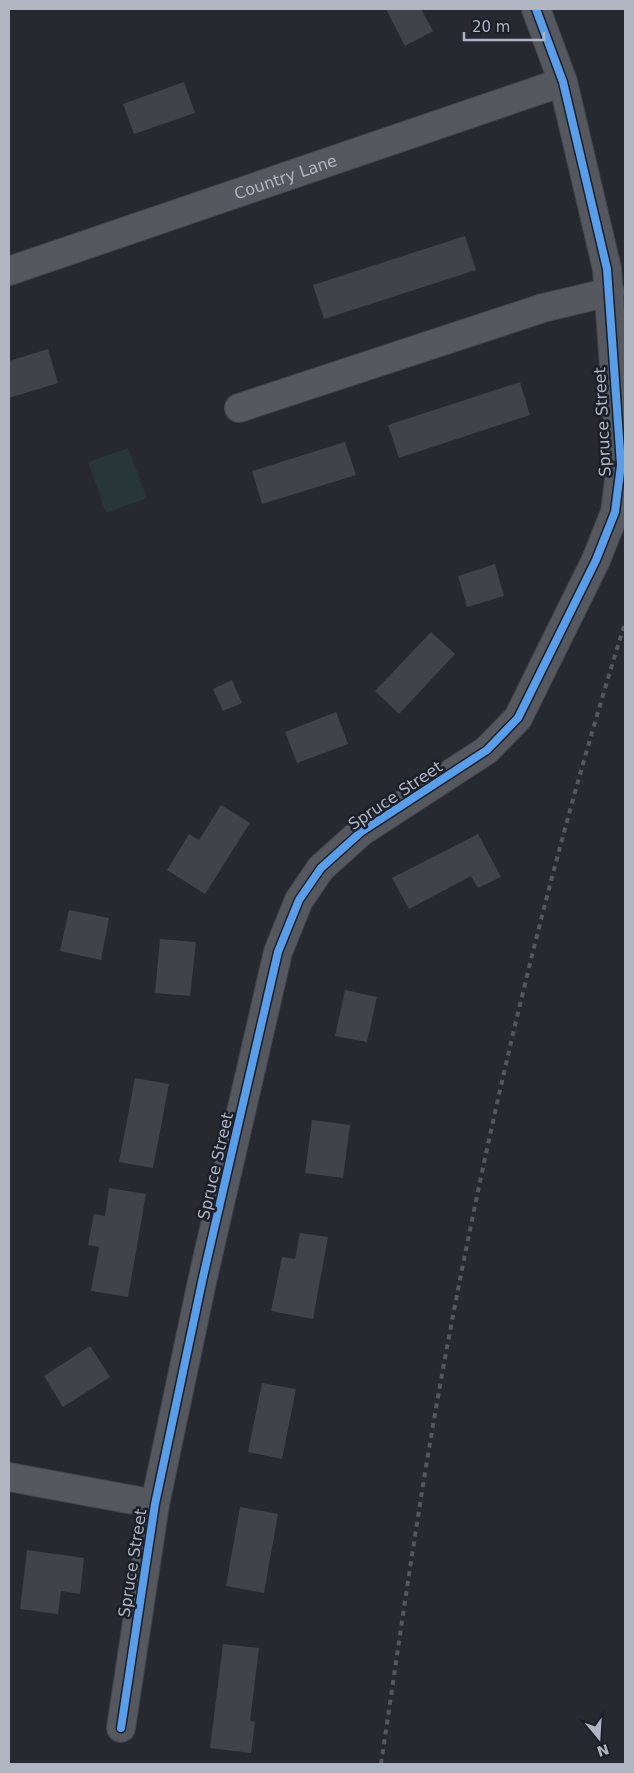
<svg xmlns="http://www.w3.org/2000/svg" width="634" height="1773" font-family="'DejaVu Sans',sans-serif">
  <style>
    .green { fill: #283639 }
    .building { fill: #404349 }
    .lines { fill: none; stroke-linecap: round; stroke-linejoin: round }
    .minor-casing { stroke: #42444a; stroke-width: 30 }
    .minor { stroke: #55585f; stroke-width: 28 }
    .rail { stroke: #55575c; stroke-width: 4; stroke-dasharray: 5 5; stroke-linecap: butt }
    .cycleway-casing { stroke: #1b1f2a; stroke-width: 11 }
    .cycleway { stroke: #5a9eea; stroke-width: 8 }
    .labels { text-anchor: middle; stroke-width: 5; stroke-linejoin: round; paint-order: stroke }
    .street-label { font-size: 16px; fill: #b0b5c2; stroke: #1b1f2a }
  </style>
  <rect width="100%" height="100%" fill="#262930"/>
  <!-- green -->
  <path class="green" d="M128,448L147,498L106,513L88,462Z"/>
  <!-- building -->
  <path class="building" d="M386,9H421L433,31L405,46Z
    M184,82L195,113L134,134L123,104Z
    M465,236L476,270L324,319L313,285Z
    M48,349L58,383L9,398V361Z
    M520,382L530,415L399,458L388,425Z
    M345,442L356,475L262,504L252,471Z
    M495,564L504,596L467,607L458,576Z
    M431,632L455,654L399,714L375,691Z
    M232,680L242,703L223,711L213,689Z
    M336,712L348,744L297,763L285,732Z
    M221,805L250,823L205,894L167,870L189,834L199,840Z
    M478,834L501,877L478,888L471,876L409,909L392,878Z
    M69,910L109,918L101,960L60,951Z
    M160,939L196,942L190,996L155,993Z
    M345,990L377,997L367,1042L335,1036Z
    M135,1078L169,1084L153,1168L119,1162Z
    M312,1120L350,1125L343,1178L305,1173Z
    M109,1188L146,1194L128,1297L91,1291L99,1247L88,1245L94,1214L105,1216Z
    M300,1233L328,1237L313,1319L271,1311L282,1257L295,1259Z
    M90,1346L110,1377L63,1407L44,1376Z
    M262,1383L296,1389L282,1459L248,1452Z
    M240,1507L278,1514L264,1593L226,1586Z
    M27,1550L84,1558L80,1594L61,1591L58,1614L20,1609Z
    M223,1644L259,1648L250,1721L255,1722L251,1753L210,1748Z"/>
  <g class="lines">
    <defs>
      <g id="minor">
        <path id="s1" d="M9,271L563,82"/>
        <path d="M239,408L543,308L610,292"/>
        <path d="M9,1477L155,1504"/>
        <path d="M121,1728L155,1504L203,1277L278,952L299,900L321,868L361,832L487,750L518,718L596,560L615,512L621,465L607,269L563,82L536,9"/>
      </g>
    </defs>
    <!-- minor casing -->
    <use href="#minor" class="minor-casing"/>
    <!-- minor -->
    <use href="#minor" class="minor"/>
    <!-- rail -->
    <path class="rail" d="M381,1764C401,1629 420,1493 445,1358C491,1110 550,863 625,623"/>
    <defs>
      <path id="cycleway" d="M121,1728L155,1504L203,1277L278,952L299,900L321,868L361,832L487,750L518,718L596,560L615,512L621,465L607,269L563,82L536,9"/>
    </defs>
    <!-- cycleway casing -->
    <use href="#cycleway" class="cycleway-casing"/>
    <!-- cycleway -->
    <use href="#cycleway" class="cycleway"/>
  </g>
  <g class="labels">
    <!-- street labels -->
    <g class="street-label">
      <text dy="6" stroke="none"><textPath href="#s1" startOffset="292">Country Lane</textPath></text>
      <text transform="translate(602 422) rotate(-93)" y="6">Spruce Street</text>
      <text transform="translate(395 795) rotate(-34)" y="6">Spruce Street</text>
      <text transform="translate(215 1166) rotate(-77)" y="6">Spruce Street</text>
      <text transform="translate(132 1563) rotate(-81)" y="6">Spruce Street</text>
    </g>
  </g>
  <!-- border -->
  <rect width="634" height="1773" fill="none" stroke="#b0b5c2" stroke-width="20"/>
  <!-- north arrow -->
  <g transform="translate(599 1738) rotate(162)" stroke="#1b1f2a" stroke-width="4" paint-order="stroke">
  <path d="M0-4L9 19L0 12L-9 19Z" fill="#b0b5c2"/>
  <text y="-8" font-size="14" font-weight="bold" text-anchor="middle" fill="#b0b5c2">N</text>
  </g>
  <!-- scale -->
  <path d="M464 32v8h80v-8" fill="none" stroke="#b0b5c2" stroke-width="2.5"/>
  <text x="472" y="32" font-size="15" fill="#b0b5c2" stroke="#1b1f2a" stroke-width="4" paint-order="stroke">20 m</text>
</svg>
